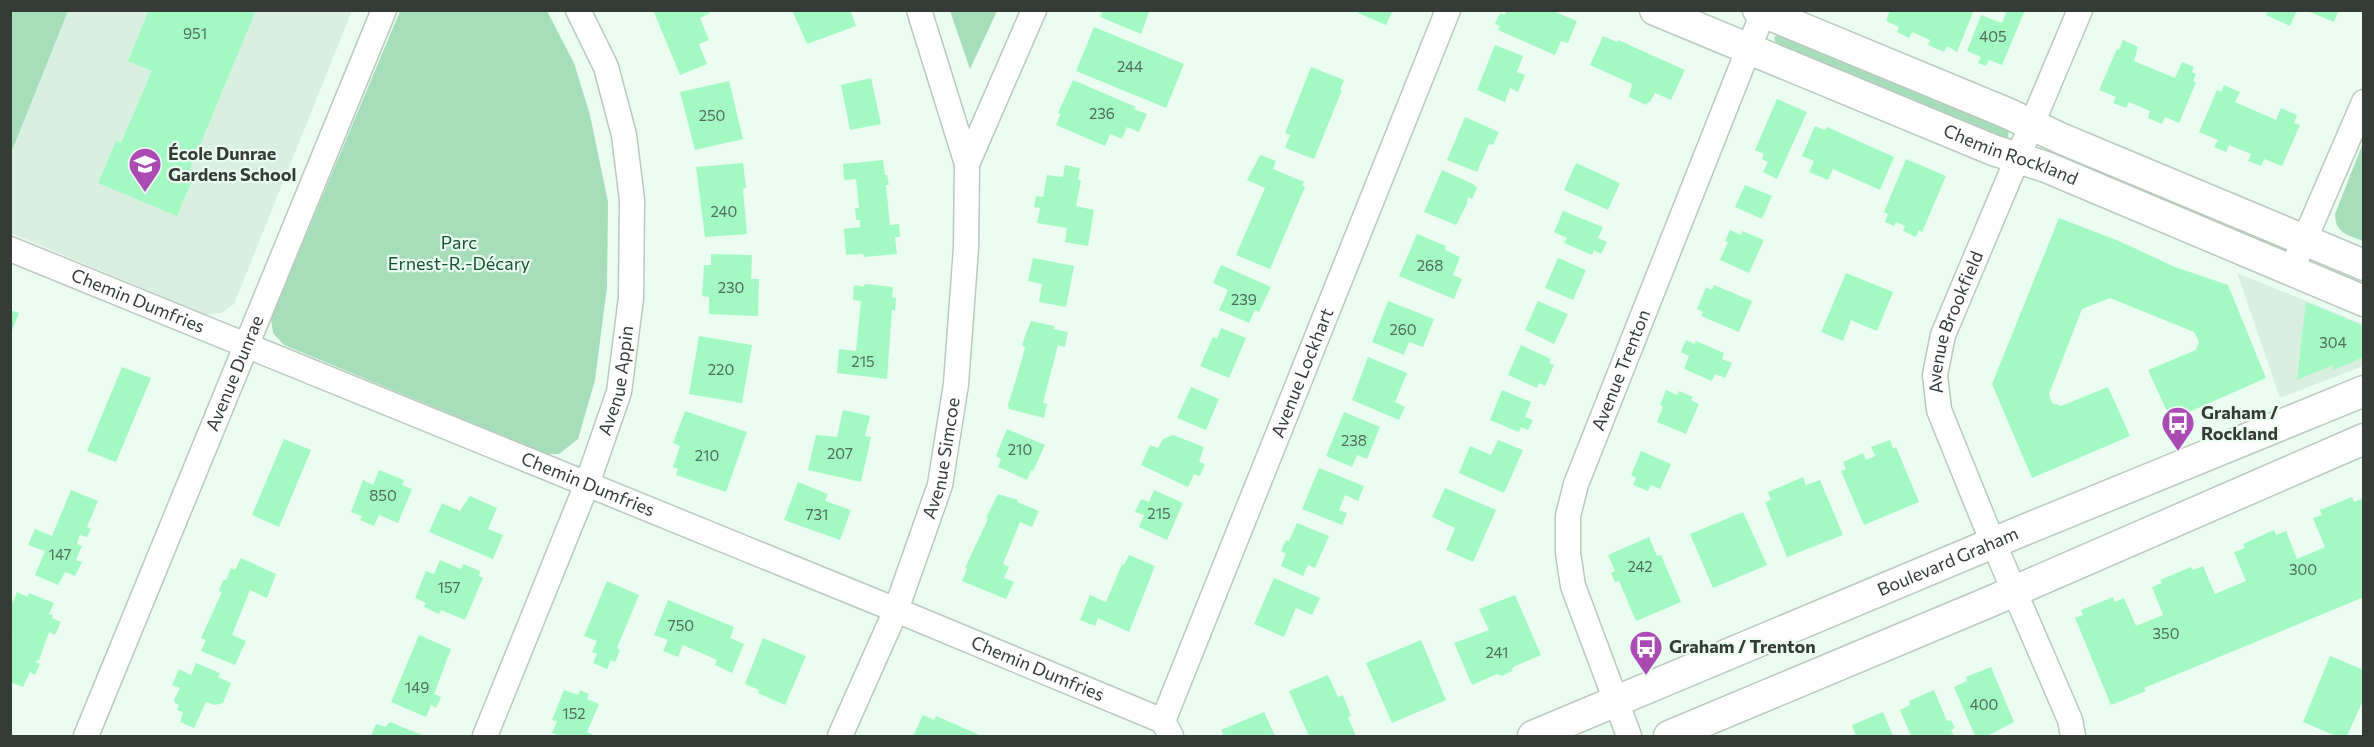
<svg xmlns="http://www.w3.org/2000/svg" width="2374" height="747" font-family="Commissioner,sans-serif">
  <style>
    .built { fill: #d9f0e0 }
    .green { fill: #a7deba }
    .building { fill: #a2fac2 }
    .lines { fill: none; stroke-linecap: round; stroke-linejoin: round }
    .minor-casing { stroke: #b9c9be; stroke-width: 27 }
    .tertiary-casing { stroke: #b9c9be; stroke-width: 33 }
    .minor { stroke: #fff; stroke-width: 24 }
    .tertiary { stroke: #fff; stroke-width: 30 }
    .labels { text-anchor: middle; stroke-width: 4.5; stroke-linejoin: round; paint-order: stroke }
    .number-label { font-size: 15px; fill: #506c5a }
    .poi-label { font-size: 18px; font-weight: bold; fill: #353c37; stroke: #ebfcf0; text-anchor: start }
    .street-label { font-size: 18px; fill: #353c37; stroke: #ebfcf0 }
    .park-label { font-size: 18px; fill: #145533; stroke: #ebfcf0 }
  </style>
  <rect width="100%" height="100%" fill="#ebfcf0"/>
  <!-- built -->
  <path class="built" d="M68,11H352L234,304L222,313L206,315L11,233L10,153Z
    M2237,273L2363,324V366L2280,398Z"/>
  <!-- green -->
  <path class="green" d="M11,10L68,11L11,153L10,11Z
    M400,11H547L574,63L590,115L608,202L607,287L595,380L578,439L559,454H547L284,345L273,333L271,319Z
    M950,11H997L970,69Z
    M1780,34L2009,130L2008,137L2005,139L1776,46L1774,37Z
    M2363,143L2364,241H2363C2348,235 2335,233 2335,214Z"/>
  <!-- building -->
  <path class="building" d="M149,10H256L190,169L196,171L177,216L98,183L116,141L121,143L152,71L128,61Z
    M653,10H709L710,13L700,18L709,40L699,44L707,64L680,75Z
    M792,10H850L856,26L807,44Z
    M1103,10H1150L1141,34L1100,17Z
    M1359,10H1393L1386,25L1358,13Z
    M1507,10H1551L1577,21L1568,43L1561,41L1555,55L1498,30L1500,26L1495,24L1500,13L1505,15Z
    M1890,10H1974L1957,52L1947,46L1944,52L1928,45L1930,40L1912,32L1909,38L1897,32L1899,27L1886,21Z
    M2007,10H2025L2002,65L1989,60L1986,66L1978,63L1981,57L1967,51L1981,15L2002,23Z
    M2268,10H2297L2290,26L2266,15Z
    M2305,10H2339L2334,22Z
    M1094,27L1184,64L1166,108L1076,71Z
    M1603,36L1617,42L1618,40L1685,70L1671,100L1655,93L1650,102H1648L1646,105L1629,97L1632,84L1590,65Z
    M2123,40L2138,47L2134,61L2175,78L2182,62L2194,67L2192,72L2196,74L2193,81L2196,82L2179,123L2165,117L2162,124L2148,118L2150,111L2129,102L2126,108L2113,103L2116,97L2099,90L2117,49L2119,50Z
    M1495,45L1523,56L1517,72L1525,75L1518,92L1510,88L1505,102L1477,90Z
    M1311,67L1344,80L1340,90H1342L1314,159L1285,148L1290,135L1285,133Z
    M871,78L881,124L850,130L841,85Z
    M1073,80L1136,107L1134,109L1147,114L1139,132L1127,127L1122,139L1110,134L1105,146L1056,125L1061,114L1058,113Z
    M729,81L743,139L695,150L680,92Z
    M2224,85L2240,92L2235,102L2276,120L2281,108L2297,115L2294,123L2300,125L2282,166L2264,159L2261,166L2248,161L2251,154L2229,145L2226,152L2214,147L2218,140L2199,132L2217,90L2221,92Z
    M1777,99L1807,112L1777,179L1763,172L1768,162L1762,159L1764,154L1755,150Z
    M1465,117L1499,132L1493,145L1489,144L1477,172L1447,160Z
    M1815,126L1825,130L1827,127L1894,157L1880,190L1833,169L1828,180L1809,172L1814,161L1802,156Z
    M1260,155L1276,161L1273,169L1304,182L1302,185L1305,187L1270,269L1236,255L1265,188L1247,180Z
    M1906,159L1946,176L1922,232L1919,230L1916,237L1903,231L1905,226L1896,222L1894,226L1885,222L1888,214L1884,212Z
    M883,160L885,175H887L889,185H886L890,225L899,224L900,237H895L897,254L864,257L863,254L846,255L844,229L860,227V220H856L855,208H859L856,179L844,180L843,164Z
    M743,163L746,188L743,189L747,234L705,237L696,167Z
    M1576,163L1620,183L1608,210L1564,190Z
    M1065,165L1080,168L1078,180H1081L1076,206L1094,210L1088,246L1065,242L1067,228L1037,223L1040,208L1034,207L1036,196L1043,197L1047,175L1063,177Z
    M1442,170L1473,184L1477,188L1472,199L1468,197L1467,201L1468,202L1456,225L1424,212Z
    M1745,185L1772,196L1762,219L1735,207Z
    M1563,211L1603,227L1598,238L1607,242L1601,254L1594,250L1592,255L1564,243L1567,238L1554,232Z
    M2059,218L2119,241L2175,267L2228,285L2266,378L2171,420L2148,370L2196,350L2199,342L2194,332L2110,298L2082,309L2049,394L2052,403L2061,406L2108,387L2130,436L2032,478L1992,384Z
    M1730,230L1741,235L1742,231L1764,240L1749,273L1720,260L1728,242L1725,241Z
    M1417,234L1446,246L1445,250L1460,257L1453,275L1462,279L1454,299L1399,276Z
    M711,254L752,255L751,279H759L758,316L709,314V297L702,296L704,265H711Z
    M1033,258L1074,266L1066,307L1039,302L1042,284L1028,281Z
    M1558,258L1586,270L1573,300L1545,288Z
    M1221,265L1271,287L1259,312L1255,310L1249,323L1219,310L1228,290L1213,283Z
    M1846,273L1893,292L1877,331L1851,320L1843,341L1821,332Z
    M865,284L893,287L892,297L896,298L895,310H892L887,379L837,373L839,349L856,351L861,301L853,300L854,285L864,287Z
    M1714,285L1752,301L1739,332L1701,316L1703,312L1697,309L1706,287L1712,290Z
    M1388,301L1434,319L1423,347L1409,342L1404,355L1372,342Z
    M1538,301L1568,314L1554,344L1525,330Z
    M2306,302L2364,326V357L2333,370V365L2297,380Z
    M10,310L19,313L11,333H10Z
    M1031,321L1054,326V329L1068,332L1065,347L1058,345L1043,403L1047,404L1044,418L1009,409L1008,405L1020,366L1025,348L1022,345L1025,336Z
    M1221,328L1246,338L1229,378L1200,366L1213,337L1217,339Z
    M699,336L752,345L742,403L689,394Z
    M1686,340L1694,344L1696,341L1724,353L1722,359L1732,363L1725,378L1715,374L1712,381L1684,369L1689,356L1681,352Z
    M1521,345L1551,359L1549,363L1554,365L1545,386L1539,383L1537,388L1508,375Z
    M1368,357L1407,373L1395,402L1405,407L1399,420L1352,400Z
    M122,367L151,378L116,462L87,451Z
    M1191,387L1219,399L1206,430L1177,418Z
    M1502,390L1531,402L1525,417L1533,420L1528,430L1521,427L1519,432L1490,420Z
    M1666,390L1677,395L1679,391L1693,397L1691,400L1699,404L1686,434L1657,422L1663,407L1660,405Z
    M843,410L870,416L865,436L871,437L861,482L808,470L816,435L837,437Z
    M685,411L747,432L726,492L676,475L678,469L673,467L680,446L673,443Z
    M1344,412L1380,427L1367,459L1357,455L1352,467L1326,456Z
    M1007,429L1045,445L1033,471L1031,470L1027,480L998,467L1001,459L996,456Z
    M1173,435L1204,447L1199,462L1205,464L1200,476L1194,474L1188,487L1141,465L1150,445L1158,448L1163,439Z
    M284,439L311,450L279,527L252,515Z
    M1498,440L1523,450L1504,493L1459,473L1470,446L1491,455Z
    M1890,440L1893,449L1896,447L1919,502L1864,525L1841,471L1846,469L1843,462L1863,453L1866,460L1875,456L1871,447Z
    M1641,451L1671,464L1660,489L1651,485L1648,491L1633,485L1636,478L1631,475Z
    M1319,468L1364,486L1358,501L1345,495L1339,510L1347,513L1342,525L1302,509Z
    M379,470L404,480L402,485L412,489L398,523L379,515L374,526L360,520L362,516L351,512L363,480L373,485Z
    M1803,477L1806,485L1820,480L1843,535L1787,557L1765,502L1771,500L1768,492Z
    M798,482L828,494L825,501L851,510L840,540L784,520Z
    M1445,488L1496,510L1473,562L1446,550L1455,528L1432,517Z
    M71,490L98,501L87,527L91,529L87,537L80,535L77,544L82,546L76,560L82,562L75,576L65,572L58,585L35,575L45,551L28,545L35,529L52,536Z
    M1154,490L1183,503L1167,540L1139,527L1144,515L1135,512L1141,499L1149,502Z
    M998,494L1018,500L1017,502L1039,511L1032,527L1020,522L1003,564L1009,567L1004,578L1014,582L1006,599L962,581L967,569L965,568L988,519L986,518Z
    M470,496L497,508L488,529L503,535L493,559L429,532L442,503L460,511Z
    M2352,497L2354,502L2362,499L2364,502V597L2144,688L2146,691L2111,705L2075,618L2083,615L2081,610L2113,597L2115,602L2124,598L2136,626L2163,615L2152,587L2162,583L2160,580L2191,567L2193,570L2203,566L2215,594L2246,581L2234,552L2245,548L2243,544L2274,530L2276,535L2286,531L2297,559L2325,547L2313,518L2322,515L2320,510Z
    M1743,512L1767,565L1713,588L1690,534Z
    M1297,523L1329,536L1315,568L1308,565L1303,576L1281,566L1286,554L1281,551L1286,540L1289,541Z
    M1649,537L1657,556L1661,555L1681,602L1636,621L1619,581L1615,582L1611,573L1615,571L1608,555Z
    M1129,555L1155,566L1129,632L1098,618L1095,626L1080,620L1090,595L1106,602L1122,564L1124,565Z
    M241,558L276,574L267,598L250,590L232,635L246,641L235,665L201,651L206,640L201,638L222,592L219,591L223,580H226L231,568L235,570Z
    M440,560L461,569L463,564L480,571L479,576L483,578L465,620L441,610L439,614L424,607L426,603L415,598L426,571L434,574Z
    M1274,578L1320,598L1312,615L1296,608L1284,637L1254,624Z
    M607,581L639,595L617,648L620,650L615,662L611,660L607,669L593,663L597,654L592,652L597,641L584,636Z
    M17,592L28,597L29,593L54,603L49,614L53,615L52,618L61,622L55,635L49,632L39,660L35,662L40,664L35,675L30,672L23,687L10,682V638L13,633L10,632V609Z
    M1515,595L1541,655L1513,667L1512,671L1502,676L1497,674L1472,685L1454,643L1489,630L1479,609Z
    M668,600L734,627L730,638L744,644L732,673L715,665L717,660L683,645L678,657L663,651L668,640L654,635Z
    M419,635L451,649L434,694L441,697L436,708L431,705L426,717L391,702Z
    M763,638L806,656L785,705L758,693L759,690L745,684Z
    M1421,640L1446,700L1392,723L1366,663Z
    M2330,656L2364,670V698L2347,736H2336L2303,722Z
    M196,663L220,673L218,677L231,683L223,703L215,705L206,702L194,728L180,722L183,712L177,710L179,705L175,703L174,700L180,688L172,685L179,669L191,675Z
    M1991,667L2014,722L1987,736H1975L1954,687L1967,681L1966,677Z
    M1328,675L1338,697L1343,695L1351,716L1348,717L1356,736H1309L1289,691Z
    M564,690L578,695L580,690L589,694L587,699L599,704L587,732L592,734L591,736H560L552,733L557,721L552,720Z
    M1934,690L1947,721L1951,720L1955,728L1951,730L1954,736H1911L1900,710L1910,705L1909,701Z
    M1264,712L1275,736H1224L1221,730Z
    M1883,712L1893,736H1856L1852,725Z
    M923,715L934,720L936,716L982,736H913Z
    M390,722L424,736H371L376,724L385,727Z"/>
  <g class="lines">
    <defs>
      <g id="minor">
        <path d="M967,164L1034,10"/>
        <path id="s1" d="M10,249L896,610L1163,721"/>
        <path d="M2291,271L2364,102"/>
        <path id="s2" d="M86,736L384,10"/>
        <path id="s3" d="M485,736L587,484L619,392L631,298L632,200L624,135L606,67L578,10"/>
        <path id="s4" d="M840,736L896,610L940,485L956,384L966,248L967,164L919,10"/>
        <path id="s5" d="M1171,736L1163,721L1448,10"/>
        <path id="s6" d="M1629,736L1573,586L1568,553V516L1576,484L1764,10"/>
        <path id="s7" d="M2073,736L2070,720L1984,521L1939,410L1935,375L1943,335L2080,10"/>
      </g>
      <g id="tertiary">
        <path id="s8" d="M1655,10L1993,150L2046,167L2364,301"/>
        <path d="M1758,10L2007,113L2060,138L2364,265"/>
        <path id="s9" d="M1533,736L2024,530L2364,391"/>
        <path d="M1669,736L1994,600L2364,439"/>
      </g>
    </defs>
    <!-- minor casing -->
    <use href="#minor" class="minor-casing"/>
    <!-- tertiary casing -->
    <use href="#tertiary" class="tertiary-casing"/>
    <!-- minor -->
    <use href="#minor" class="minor"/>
    <!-- tertiary -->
    <use href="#tertiary" class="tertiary"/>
  </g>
  <!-- icons -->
  <defs>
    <symbol id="school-pin" viewBox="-11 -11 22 30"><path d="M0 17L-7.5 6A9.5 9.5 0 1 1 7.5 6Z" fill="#aa4bb4" stroke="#ebfcf0"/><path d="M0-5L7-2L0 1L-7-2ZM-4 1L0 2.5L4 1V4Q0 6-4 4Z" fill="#fff"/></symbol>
    <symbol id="bus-pin" viewBox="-11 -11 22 30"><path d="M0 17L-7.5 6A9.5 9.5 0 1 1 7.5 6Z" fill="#aa4bb4" stroke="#ebfcf0"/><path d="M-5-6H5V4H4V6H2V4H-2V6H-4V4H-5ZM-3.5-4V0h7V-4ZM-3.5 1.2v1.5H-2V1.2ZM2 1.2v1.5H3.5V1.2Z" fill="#fff"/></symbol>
  </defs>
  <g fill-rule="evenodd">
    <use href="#school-pin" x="126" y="145" width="38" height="52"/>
    <use href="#bus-pin" x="2159" y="404" width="38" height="52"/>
    <use href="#bus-pin" x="1627" y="628" width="38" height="52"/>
  </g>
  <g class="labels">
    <!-- number labels -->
    <g class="number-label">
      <text x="195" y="39">951</text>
      <text x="1993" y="42">405</text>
      <text x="1130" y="72">244</text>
      <text x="1102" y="119">236</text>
      <text x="712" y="121">250</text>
      <text x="724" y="217">240</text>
      <text x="1430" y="271">268</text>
      <text x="731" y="293">230</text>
      <text x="1244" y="305">239</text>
      <text x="1403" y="335">260</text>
      <text x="2333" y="348">304</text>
      <text x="863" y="367">215</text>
      <text x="721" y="375">220</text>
      <text x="1354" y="446">238</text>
      <text x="1020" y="455">210</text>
      <text x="840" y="459">207</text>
      <text x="707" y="461">210</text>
      <text x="383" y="501">850</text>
      <text x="1159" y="519">215</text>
      <text x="817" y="520">731</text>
      <text x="60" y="560">147</text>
      <text x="1640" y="572">242</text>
      <text x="2303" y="575">300</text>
      <text x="449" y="593">157</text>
      <text x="681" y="631">750</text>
      <text x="2166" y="639">350</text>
      <text x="1497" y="658">241</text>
      <text x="417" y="693">149</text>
      <text x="1984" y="710">400</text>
      <text x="574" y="719">152</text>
    </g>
    <!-- poi labels -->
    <g class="poi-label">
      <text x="168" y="160">École Dunrae<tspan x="168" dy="21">Gardens School</tspan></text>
      <text x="2201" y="419">Graham /<tspan x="2201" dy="21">Rockland</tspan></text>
      <text x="1669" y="653">Graham / Trenton</text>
    </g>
    <!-- street labels -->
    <g class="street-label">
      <text dy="6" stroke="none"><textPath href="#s8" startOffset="384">Chemin Rockland</textPath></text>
      <text dy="6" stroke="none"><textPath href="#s1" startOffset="138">Chemin Dumfries</textPath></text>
      <text dy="6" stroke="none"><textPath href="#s7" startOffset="444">Avenue Brookfield</textPath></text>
      <text dy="6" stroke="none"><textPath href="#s6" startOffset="386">Avenue Trenton</textPath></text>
      <text dy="6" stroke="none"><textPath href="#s2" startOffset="392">Avenue Dunrae</textPath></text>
      <text dy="6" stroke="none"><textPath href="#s5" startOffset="392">Avenue Lockhart</textPath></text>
      <text dy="6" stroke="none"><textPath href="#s3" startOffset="380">Avenue Appin</textPath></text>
      <text dy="6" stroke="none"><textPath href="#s4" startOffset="297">Avenue Simcoe</textPath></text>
      <text dy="6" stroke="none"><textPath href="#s1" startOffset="624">Chemin Dumfries</textPath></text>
      <text dy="6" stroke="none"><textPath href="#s9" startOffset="450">Boulevard Graham</textPath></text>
      <text dy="6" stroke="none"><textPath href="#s1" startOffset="1110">Chemin Dumfries</textPath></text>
    </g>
    <!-- park labels -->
    <g class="park-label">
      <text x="459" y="249">Parc<tspan x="459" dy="21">Ernest-R.-Décary</tspan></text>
    </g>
  </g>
  <!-- border -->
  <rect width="2374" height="747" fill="none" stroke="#353c37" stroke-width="24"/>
</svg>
